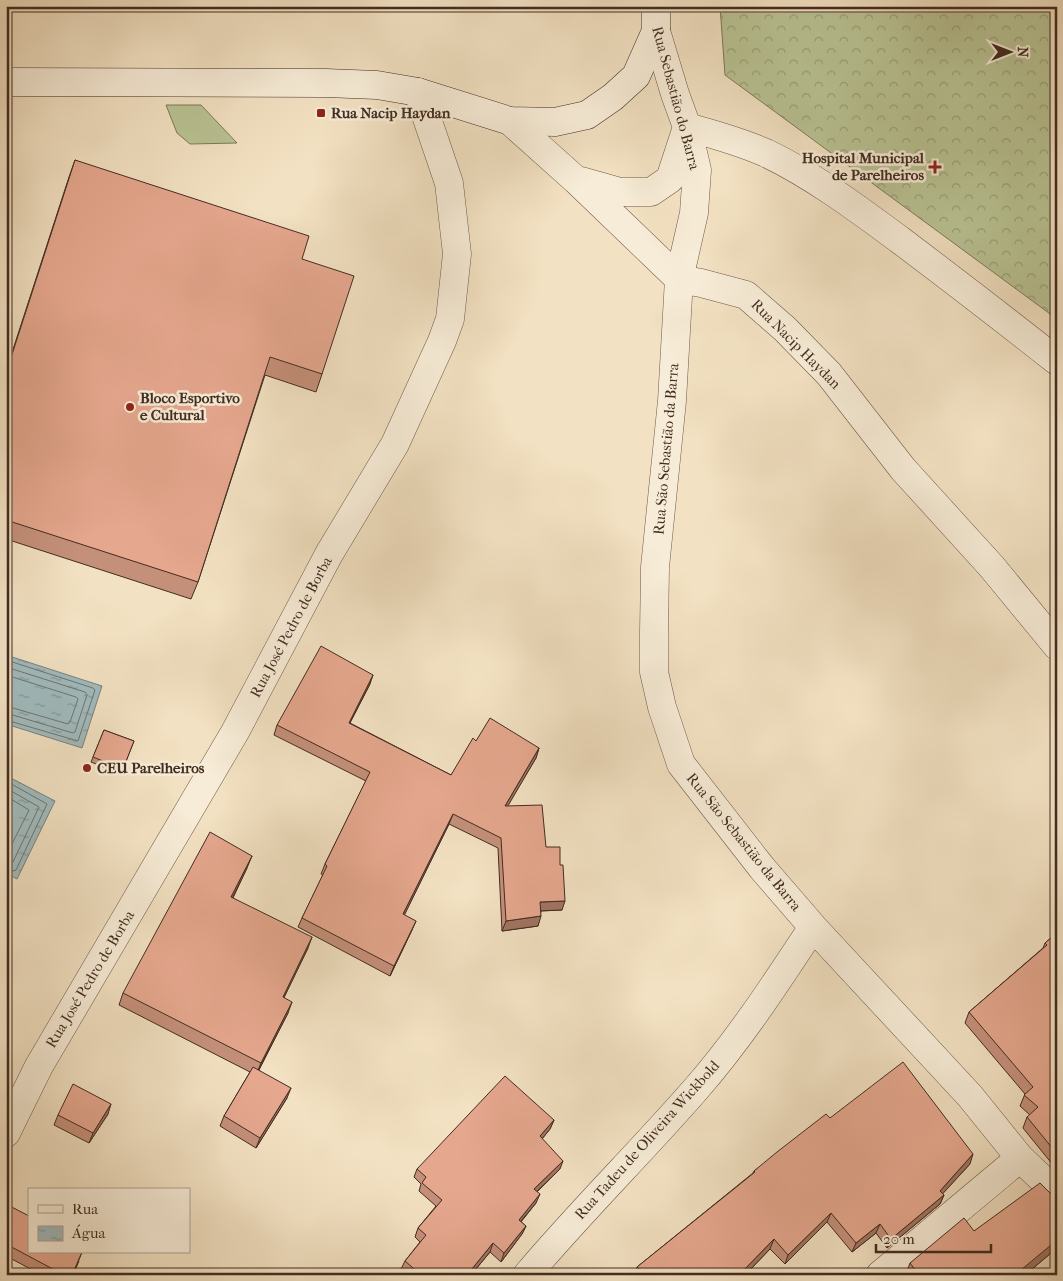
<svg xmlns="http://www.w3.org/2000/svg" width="1063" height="1281" font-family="'IM FELL French Canon',serif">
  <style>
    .grass { fill: #b9c394; stroke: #7e785a }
    .forest { fill: url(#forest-crowns); stroke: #7e785a }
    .water { fill: url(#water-ripples); stroke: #7a827f }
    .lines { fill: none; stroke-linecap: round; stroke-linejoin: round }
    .shore { stroke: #717470; stroke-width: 1 }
    .street-casing { stroke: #6e5949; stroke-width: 29 }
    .secondary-casing { stroke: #422c21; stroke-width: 29 }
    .street { stroke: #f7ecd7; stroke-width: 28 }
    .secondary { stroke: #f7ecd7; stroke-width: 28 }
    .wall { fill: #c5907a; stroke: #422c21 }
    .shaded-wall { fill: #a07563; stroke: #422c21 }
    .building { fill: #e5a78e; stroke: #422c21 }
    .poi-dot { fill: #8f2418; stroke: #f7ecd7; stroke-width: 2 }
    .labels { text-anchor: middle; stroke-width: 5; stroke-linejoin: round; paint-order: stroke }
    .street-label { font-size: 15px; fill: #422c21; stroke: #f7ecd7 }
    .poi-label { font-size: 15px; font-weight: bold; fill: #422c21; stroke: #f7ecd7; text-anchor: start }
  </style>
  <defs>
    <pattern id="forest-crowns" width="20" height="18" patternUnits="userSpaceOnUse" patternTransform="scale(1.25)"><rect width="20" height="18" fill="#b9c394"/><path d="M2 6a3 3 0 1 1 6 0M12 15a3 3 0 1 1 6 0" fill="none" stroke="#989f78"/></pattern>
    <pattern id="water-ripples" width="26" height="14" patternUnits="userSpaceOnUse" patternTransform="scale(1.25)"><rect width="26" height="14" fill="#a0bbbe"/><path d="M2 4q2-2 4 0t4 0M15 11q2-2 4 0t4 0" fill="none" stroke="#84989a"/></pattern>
  </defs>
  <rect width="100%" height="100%" fill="#f2e1c2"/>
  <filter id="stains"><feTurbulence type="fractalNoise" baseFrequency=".004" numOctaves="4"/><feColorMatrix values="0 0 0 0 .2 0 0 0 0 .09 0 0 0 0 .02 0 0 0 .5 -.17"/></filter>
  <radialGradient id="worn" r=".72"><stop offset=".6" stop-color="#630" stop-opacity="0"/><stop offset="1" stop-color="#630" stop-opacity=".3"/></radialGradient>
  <!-- grass -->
  <path class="grass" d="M166,105H201L237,143L190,144L177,133Z"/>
  <!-- forest -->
  <path class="forest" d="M720,6H1057V319L725,75Z"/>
  <!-- water -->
  <path class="water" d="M6,655L102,686L82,748L6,724Z
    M7,776L55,801L17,879L6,873Z"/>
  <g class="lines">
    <!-- shore -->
    <path class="shore" d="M6,660L93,688L95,690L78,741L6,720
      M6,667L85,692L87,695L75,732L73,733L6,713
      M6,675L76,697L78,699L70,722L68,724L6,706
      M6,781L47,804L16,870L13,871L6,869
      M6,788L39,807L13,862L6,863
      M6,796L29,810L6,856"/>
    <defs>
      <path id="street" d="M656,31L675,94L687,127L697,170L694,213L679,279L672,401L655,567L654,633V672L662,707L681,764L762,868L813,927L970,1096L1020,1158L1057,1193
        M510,121L576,180L679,279L701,283L746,295L785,329L829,374L903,469L992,567L1057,646
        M581,181L620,192H651L670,179L687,127C713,134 741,142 766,153C814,176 858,209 900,240C953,280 1005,320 1057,361
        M6,1133L39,1066L235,732L329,554L395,444L442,341L450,319L457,254L449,183L418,92
        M527,1275C581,1211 640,1153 695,1090C739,1040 776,983 813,927
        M880,1275L1020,1158"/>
      <path id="secondary" d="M6,82L326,83L377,85L418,92L510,121L555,122L587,115L613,97L636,76L656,31V6"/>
    </defs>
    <!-- street casing -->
    <use href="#street" class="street-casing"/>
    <!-- secondary casing -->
    <use href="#secondary" class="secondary-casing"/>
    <!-- street -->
    <use href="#street" class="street"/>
    <!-- secondary -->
    <use href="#secondary" class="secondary"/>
  </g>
  <!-- wall -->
  <path class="wall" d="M75,160L302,259L322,374L316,392L265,375L198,582L191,599L6,539V371L69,177Z
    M370,684L350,723L451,775L476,741L539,748L536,758L507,806L546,847L562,910L541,911L538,926L502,931L498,848L449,824L404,915L412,930L390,976L298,927L302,918L323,875L321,874L325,864L366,781L274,735L277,725Z
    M104,730L134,741L121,774L91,762Z
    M247,868L233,898L308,948L284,997L288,1013L259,1070L287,1098L256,1148L220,1126L224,1116L250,1072L119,1005L123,993Z
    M1057,933V1170L1023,1128L1027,1117L1030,1115L1020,1106L1025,1094L965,1023L969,1012L1043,948L1045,943Z
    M108,1114L89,1143L54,1125L58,1115Z
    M830,1118L970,1164L942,1194L944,1195L940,1204L887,1248L876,1233L852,1252L827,1222L785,1264L770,1249L745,1275H635L637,1267L753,1173L754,1171Z
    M554,1120L550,1129L542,1139L560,1169L537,1192L536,1203L521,1222L526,1226L522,1234L501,1262L490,1252L471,1275H408L401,1269L405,1261L420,1242L415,1237L418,1228L436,1206L419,1191L421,1184L414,1177L417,1169Z
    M1050,1193L1057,1196V1248L1025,1275H907L906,1274L910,1263Z
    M6,1204L29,1252L79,1261L73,1275H42L6,1256Z"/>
  <!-- shaded-wall -->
  <path class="shaded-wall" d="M373,675L370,684L345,732L349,723Z
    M539,748L536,758L502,816L505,806Z
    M453,814L449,824L400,924L403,914Z
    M252,856L247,868L227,909L231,897Z
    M565,901L562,910L536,911L540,902Z
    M541,916L538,926L502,931L506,921Z
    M416,921L412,930L390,976L394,966Z
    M312,937L308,948L279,1008L283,997Z
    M292,1002L288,1013L256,1075L261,1063Z
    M1057,1008V1015L1053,1011Z
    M291,1088L287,1098L256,1148L260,1138Z
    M111,1104L108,1114L89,1143L93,1133Z
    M554,1120L550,1129L537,1145L540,1136Z
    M973,1154L970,1164L937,1200L940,1191Z
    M563,1161L560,1169L530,1198L534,1189Z
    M540,1194L536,1203L515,1228L519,1220Z
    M944,1195L940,1204L887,1248L891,1239Z
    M831,1213L827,1222L785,1264L788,1255Z
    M880,1224L876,1233L852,1252L856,1243Z
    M526,1226L522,1234L501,1262L504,1253Z
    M1057,1236V1248L1025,1275H1015Z
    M774,1239L770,1249L745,1275H739Z
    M493,1243L490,1252L471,1275H467Z
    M82,1252L73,1275H72Z"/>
  <!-- building -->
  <path class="building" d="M75,160L309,236L302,259L354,276L322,374L270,357L198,582L6,520V373Z
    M321,646L373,675L349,723L451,775L473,738L476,741L490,718L539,748L505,806L542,805L546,847H560V865H563L565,901L540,902L541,916L506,921L501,838L453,814L403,914L416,921L394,966L302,918L327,866L325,864L370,772L277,725Z
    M104,730L134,741L123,769L93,757Z
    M210,832L252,856L231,897L312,937L283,997L292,1002L261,1063L123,993Z
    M1057,933V1008L1053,1011L1057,1015V1154L1027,1117L1038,1107L1024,1095L1033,1087L969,1012L1047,945L1045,943Z
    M903,1062L973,1154L940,1191L944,1195L891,1239L880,1224L856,1243L831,1213L788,1255L774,1239L739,1275H638L642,1271L637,1267L755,1172L754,1171L777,1152L826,1114L830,1118Z
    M253,1067L291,1088L260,1138L224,1116Z
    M505,1076L554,1120L540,1136L563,1161L534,1189L540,1194L519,1220L526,1226L504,1253L493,1243L467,1275H421L405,1261L426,1235L418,1228L442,1200L422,1183L426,1177L417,1169Z
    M73,1084L111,1104L93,1133L58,1115Z
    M1040,1183L1050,1193L1057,1196V1240L1015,1275H919L910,1263L964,1218L974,1231Z
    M6,1204L29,1216V1252H82L72,1275H64L6,1244Z"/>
  <!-- markers -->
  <g class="poi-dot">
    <rect x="316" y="108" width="10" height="10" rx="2.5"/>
    <path d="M932.5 159.5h5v5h5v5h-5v5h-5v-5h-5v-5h5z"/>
    <circle cx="130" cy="407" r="5"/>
    <circle cx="87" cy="768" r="5"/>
  </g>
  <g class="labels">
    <!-- street labels -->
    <g class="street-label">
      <text transform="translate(676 98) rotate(75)" y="5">Rua Sebastião do Barra</text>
      <text transform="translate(796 344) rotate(45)" y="5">Rua Nacip Haydan</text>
      <text transform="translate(666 449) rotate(-85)" y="5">Rua São Sebastião da Barra</text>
      <text transform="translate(291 627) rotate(-62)" y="5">Rua José Pedro de Borba</text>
      <text transform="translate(744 842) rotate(51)" y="5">Rua São Sebastião da Barra</text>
      <text transform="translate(90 979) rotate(-59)" y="5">Rua José Pedro de Borba</text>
      <text transform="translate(647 1140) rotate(-48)" y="5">Rua Tadeu de Oliveira Wickbold</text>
    </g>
    <!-- poi labels -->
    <g class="poi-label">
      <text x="331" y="118">Rua Nacip Haydan</text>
      <text x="924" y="163" text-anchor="end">Hospital Municipal<tspan x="924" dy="17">de Parelheiros</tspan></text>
      <text x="140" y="403">Bloco Esportivo<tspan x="140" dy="17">e Cultural</tspan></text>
      <text x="97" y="773">CEU Parelheiros</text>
    </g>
  </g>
  <!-- margin -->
  <rect width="1063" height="1281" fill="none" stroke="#f2e1c2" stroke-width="25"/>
  <rect x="8" y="8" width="1048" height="1266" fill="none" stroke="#422c21" stroke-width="2.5"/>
  <rect x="12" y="12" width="1038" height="1256" fill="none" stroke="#422c21"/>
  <!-- legend -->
  <rect x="28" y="1188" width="162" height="65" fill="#f7ecd7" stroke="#af9f8e"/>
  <rect x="38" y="1205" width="25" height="8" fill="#f7ecd7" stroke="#af9f8e"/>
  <text x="72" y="1214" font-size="15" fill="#422c21">Rua</text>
  <rect x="38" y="1226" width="25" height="15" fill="url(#water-ripples)" stroke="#af9f8e"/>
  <text x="72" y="1238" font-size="15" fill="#422c21">Água</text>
  <!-- north arrow -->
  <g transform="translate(1010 52) rotate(90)" stroke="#f7ecd7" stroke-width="4" paint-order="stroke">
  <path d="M0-4L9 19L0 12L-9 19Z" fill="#422c21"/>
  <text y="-8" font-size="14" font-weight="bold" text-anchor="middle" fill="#422c21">N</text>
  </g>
  <!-- scale -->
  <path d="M876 1244v8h115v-8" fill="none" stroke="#422c21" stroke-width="2.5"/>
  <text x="883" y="1244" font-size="15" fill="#422c21" stroke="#f7ecd7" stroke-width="4" paint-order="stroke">20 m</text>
  <rect width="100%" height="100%" filter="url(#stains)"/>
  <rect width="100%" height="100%" fill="url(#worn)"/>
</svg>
